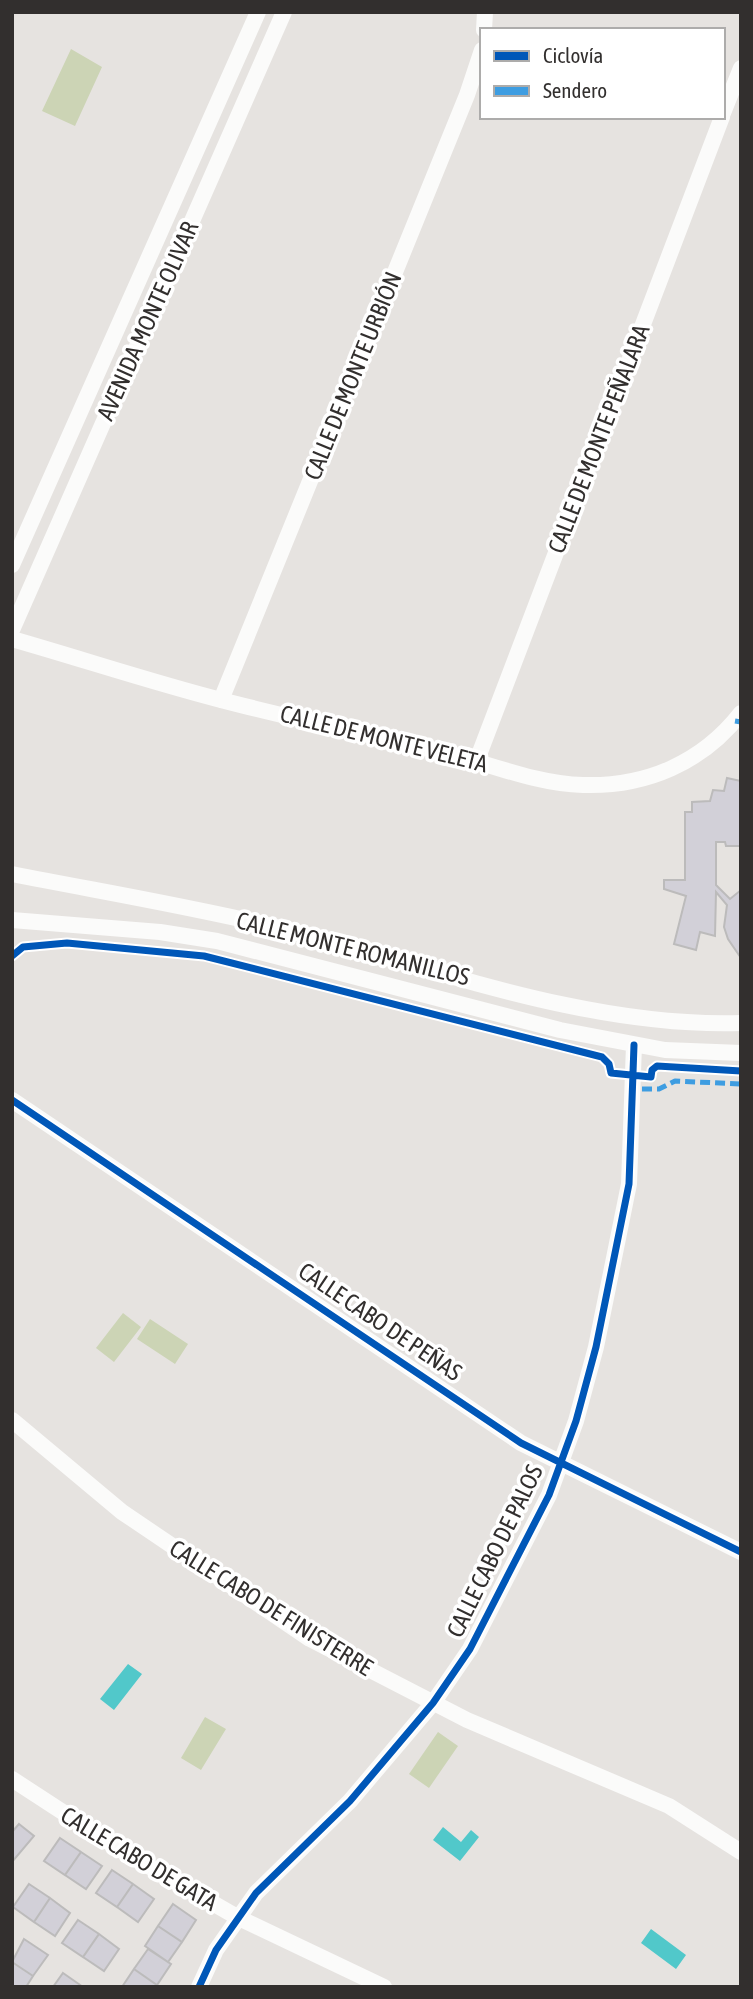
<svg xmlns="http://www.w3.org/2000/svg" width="753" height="1999" font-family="'Asap Condensed',sans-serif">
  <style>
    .green { fill: #ccd4b5 }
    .water { fill: #51c8ca }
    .building { fill: #d2d0d8; stroke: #bcbbbb; stroke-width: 2 }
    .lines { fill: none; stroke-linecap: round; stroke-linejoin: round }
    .street { stroke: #fbfbfa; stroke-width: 16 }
    .quiet { stroke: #3e9de1; stroke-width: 5; stroke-dasharray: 10 5; stroke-linecap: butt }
    .cycleway-casing { stroke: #fff; stroke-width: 11 }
    .cycleway { stroke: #0057b8; stroke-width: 7 }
    .labels { text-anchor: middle; stroke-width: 7; stroke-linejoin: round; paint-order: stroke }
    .street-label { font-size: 24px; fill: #322f2e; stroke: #fff }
  </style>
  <rect width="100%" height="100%" fill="#e6e3e0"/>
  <!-- green -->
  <path class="green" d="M71,49L102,67L75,126L42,111Z
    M123,1313L141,1327L114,1362L96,1348Z
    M150,1319L188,1344L175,1364L137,1339Z
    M205,1717L226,1729L201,1770L181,1758Z
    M438,1732L458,1746L429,1788L409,1774Z"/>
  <!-- water -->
  <path class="water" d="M128,1664L142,1674L114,1710L100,1699Z
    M443,1827L461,1842L471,1830L479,1837L460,1861L433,1840Z
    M651,1929L686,1955L676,1969L641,1943Z"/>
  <!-- building -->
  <path class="building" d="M727,778L741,781V846H726L725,842H716V885L730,899L741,890V958L728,939L724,927L727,905L716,892L715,936L700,932L696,950L674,944L686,896L664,889V880H685V812H692V802L710,801L713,790L724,791Z
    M19,1824L34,1836L12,1862V1832Z
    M60,1838L81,1852L65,1875L44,1861Z
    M81,1852L102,1866L86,1889L65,1875Z
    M112,1870L133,1884L117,1907L96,1893Z
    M29,1884L50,1898L34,1922L13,1907Z
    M133,1884L154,1899L138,1922L117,1907Z
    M50,1898L70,1913L55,1936L34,1922Z
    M173,1904L196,1920L182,1942L158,1926Z
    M78,1920L99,1934L83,1957L62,1943Z
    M158,1926L182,1942L168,1962L145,1946Z
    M99,1934L119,1949L104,1971L83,1957Z
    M24,1939L48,1955L33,1976L12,1962Z
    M148,1949L171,1964L157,1985L134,1969Z
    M12,1962L33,1976L26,1987H12Z
    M134,1969L157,1985L156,1987H122Z
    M63,1973L83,1987H53Z"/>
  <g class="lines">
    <!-- street -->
    <path class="street" d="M484,30L485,12
      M723,113L741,68
      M12,565L258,12
      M12,630L284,12
      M12,639C82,659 151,682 221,700C293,719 366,734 439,751C485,762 535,784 583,785C646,787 702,763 741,713
      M221,700L467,95L482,50
      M477,760L722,117
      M12,874C103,892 194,907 284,929C431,967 587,1028 741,1023
      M12,920L160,932L217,941L560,1030L665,1050L741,1053
      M12,1100L521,1443L741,1552
      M12,1420L122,1512L310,1639L467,1720L669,1806L741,1852
      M12,1779L124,1852L237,1917L384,1987
      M199,1987L216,1950L256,1893L350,1801L433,1703L470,1649L549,1495L576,1421L596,1347L629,1184L634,1045"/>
    <!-- quiet -->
    <path class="quiet" d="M735,721L741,722
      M642,1089H659L675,1081L741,1084"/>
    <defs>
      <path id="cycleway" d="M12,956L23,947L67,943L204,956L602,1057L609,1064L611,1073L651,1077L652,1070L657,1066L741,1071
        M12,1100L521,1443L741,1552
        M199,1987L216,1950L256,1893L350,1801L433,1703L470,1649L549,1495L576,1421L596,1347L629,1184L634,1045"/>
    </defs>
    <!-- cycleway casing -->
    <use href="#cycleway" class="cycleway-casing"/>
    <!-- cycleway -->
    <use href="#cycleway" class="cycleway"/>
  </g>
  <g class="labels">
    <!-- street labels -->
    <g class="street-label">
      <text transform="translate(148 321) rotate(-66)" y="8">AVENIDA MONTE OLIVAR</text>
      <text transform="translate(353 376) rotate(-68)" y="8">CALLE DE MONTE URBIÓN</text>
      <text transform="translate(599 439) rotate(-69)" y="8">CALLE DE MONTE PEÑALARA</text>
      <text transform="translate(384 739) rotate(14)" y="8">CALLE DE MONTE VELETA</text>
      <text transform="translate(353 949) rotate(14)" y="8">CALLE MONTE ROMANILLOS</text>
      <text transform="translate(380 1322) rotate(34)" y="8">CALLE CABO DE PEÑAS</text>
      <text transform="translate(495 1551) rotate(-64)" y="8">CALLE CABO DE PALOS</text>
      <text transform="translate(271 1608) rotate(32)" y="8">CALLE CABO DE FINISTERRE</text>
      <text transform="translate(139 1859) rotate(31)" y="8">CALLE CABO DE GATA</text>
    </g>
  </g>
  <!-- border -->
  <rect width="753" height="1999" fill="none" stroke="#322f2e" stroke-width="28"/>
  <!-- legend -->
  <rect x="480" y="28" width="245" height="91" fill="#ffffff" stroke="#adacab" stroke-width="2"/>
  <rect x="494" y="51" width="35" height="10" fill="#0057b8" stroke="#adacab" stroke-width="2"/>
  <text x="543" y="63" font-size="21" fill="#322f2e">Ciclovía</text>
  <rect x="494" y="86" width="35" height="10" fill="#3e9de1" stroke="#adacab" stroke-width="2"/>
  <text x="543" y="98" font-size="21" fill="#322f2e">Sendero</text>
</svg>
